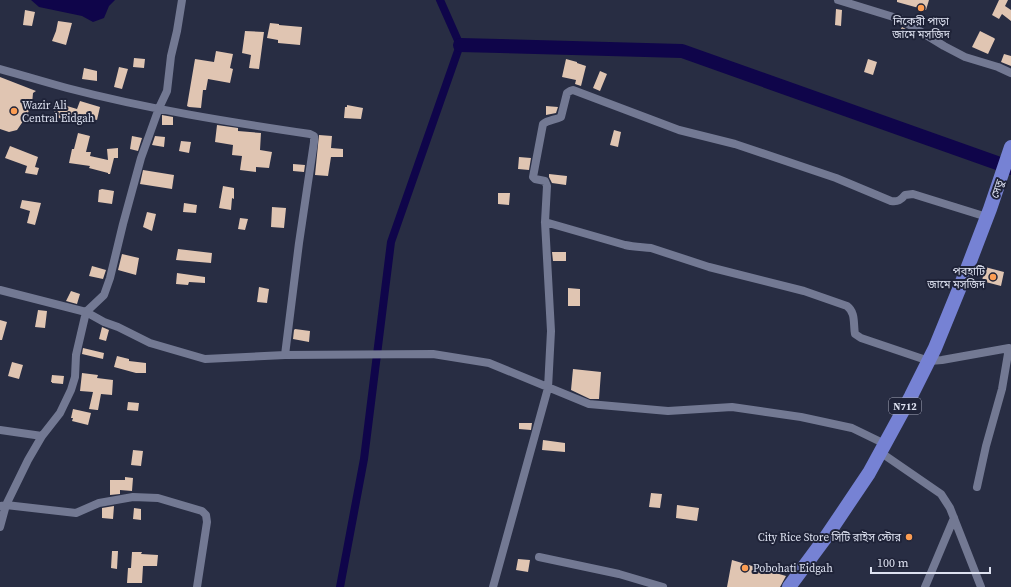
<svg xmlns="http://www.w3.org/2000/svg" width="1011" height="587" font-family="'Source Serif 4','Noto Sans Bengali',serif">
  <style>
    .water { fill: #0f054a }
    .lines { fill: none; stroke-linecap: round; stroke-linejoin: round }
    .canal { stroke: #0f054a; stroke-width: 8 }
    .river { stroke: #0f054a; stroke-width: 14 }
    .building { fill: #e0c5b2 }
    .minor { stroke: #737993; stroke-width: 8 }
    .trunk { stroke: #7682d4; stroke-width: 14 }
    .poi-dot { fill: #fc9d53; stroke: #1f2338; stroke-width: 1.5 }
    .labels { text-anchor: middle; stroke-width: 4; stroke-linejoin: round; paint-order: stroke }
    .shield { fill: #1f2338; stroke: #a4a8b9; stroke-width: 1 }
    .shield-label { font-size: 10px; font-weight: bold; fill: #dde1f0 }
    .poi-label { font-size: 11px; fill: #dde1f0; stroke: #1f2338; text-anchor: start }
    .street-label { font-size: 11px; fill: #dde1f0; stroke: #1f2338 }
  </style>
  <rect width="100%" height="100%" fill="#282d43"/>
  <!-- water -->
  <path class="water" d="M31,0H115L109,6L104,18L93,22L82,16L39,7Z"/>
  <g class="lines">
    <!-- canal -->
    <path class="canal" d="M340,587L364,459L391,242L460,45L440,0"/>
    <!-- river -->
    <path class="river" d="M460,45L682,51L1011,168"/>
  </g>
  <!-- building -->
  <path class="building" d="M897,0H929L926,10L897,2Z
    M999,0H1008L1005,6L1011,10V21L1002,14L999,19L992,15Z
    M836,9L842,10L841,26L835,25Z
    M25,10L35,12L32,26L23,25Z
    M58,21L72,23L66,45L52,41L56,31Z
    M270,23L279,24V25L302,27L300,45L278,43V40L267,38Z
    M902,27L911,32L908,39L898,35Z
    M245,31L264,32L259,69L249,68L251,55L242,53Z
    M980,31L994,38L995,39L988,54L972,47Z
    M216,51L233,54L230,68L233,69L230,83L208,79L206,90H203L201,108L189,107L187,106L195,59L214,62Z
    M1004,54L1011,56V66L1001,62Z
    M134,58L145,59L144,68L133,67Z
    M566,59L577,62V63L586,66L581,86L575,84L576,80L562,77Z
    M868,59L877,62L873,75L864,72Z
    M119,67L128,69L122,89L114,87Z
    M84,68L97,71V81L82,79Z
    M600,71L607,74L600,91L593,88Z
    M0,77L36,91L33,93L32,104L26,117L17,130L9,132L0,129Z
    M80,101L100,107L97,120L74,115L72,122L53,116L57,103L77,109Z
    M347,105L363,108L361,119L344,118L345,107H347Z
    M546,106L558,107L556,113L546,115Z
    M162,115L173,117V125H162Z
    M217,125L238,128V131L261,133L260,150L272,152L269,168L256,167V172L240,170L242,156L232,155L233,145L215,142Z
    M614,130L621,132L618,147L610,145Z
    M78,133L90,136L86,152H91L90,156L108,160L107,149L118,148V158H114L110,174H108V173L89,168L90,166L69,163L72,149H74Z
    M319,135L332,136L331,148L343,149V157H331L328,176L315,175Z
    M132,136L142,138L138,151L130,149Z
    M155,136L165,137L164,147L152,145Z
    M181,141L191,142L189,153L179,151Z
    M10,146L38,157L35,167L39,168L37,175L25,173L27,166L5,158Z
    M519,157L531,158L529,170L518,169Z
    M293,164L305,165L304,172L293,171Z
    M143,170L174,175L172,189L140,184Z
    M549,174L567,176L566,185L552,183L549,177Z
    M223,186L234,188V199L232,198L231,210L219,208Z
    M102,189L114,191L112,204L98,202L99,190Z
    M498,193H510L509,205L498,204Z
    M22,200L41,203L35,225L27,223L30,211L20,208Z
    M184,203L197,205L196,213L183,212Z
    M272,207L286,208L284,228L271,227Z
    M147,212L156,214L152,231L143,227Z
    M240,218L248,219L245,230L238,229Z
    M178,249L212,253L211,263L176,260Z
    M552,252H566V261H553Z
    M122,254L139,258L136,275L118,270Z
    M92,266L106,270L103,279L89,276Z
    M985,267L1004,272L1001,286L982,281Z
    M177,273L205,277V283L189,282L188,285L176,284Z
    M259,287L269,289L267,303L257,302Z
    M568,288L580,289V306H568Z
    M71,291L80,294L77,304L66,301Z
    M38,310L47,311L45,328L35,327Z
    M0,320L7,322L2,340H0Z
    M102,327L109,330L106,341L99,339Z
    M295,329L310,331L309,342L293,339L294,330Z
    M83,348L104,353L103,359L82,354Z
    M117,356L129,359V361L146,363V373H136L114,367Z
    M12,362L23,365L19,379L8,376Z
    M573,369L601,372L599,399H590L571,390Z
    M82,373L98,375L97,378L113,380L112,395L101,394L98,410H97L89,409L93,392L80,391Z
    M52,375L64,376L63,384L52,383V382H51Z
    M128,402L139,403L138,411L127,410Z
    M73,409L91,413L88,425L72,421L73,418H71Z
    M519,423H532L531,430L519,429Z
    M543,440L565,443V452L542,450Z
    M133,450L143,451L141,466L131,465Z
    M125,477L133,478L132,491L120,490V494L110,495V480H125Z
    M651,493L662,494L660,508L649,507Z
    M677,505L699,508L697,521L676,518Z
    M114,506L113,519L102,518V508Z
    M134,508L141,509V520L133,519Z
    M112,551H118L117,569L111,568Z
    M132,552H142L141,554L158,555L157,566H143L142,583H127L128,568H131Z
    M518,559L530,560L528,572L516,570Z
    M732,560L786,576L780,587H727Z"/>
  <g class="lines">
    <!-- minor -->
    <path class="minor" d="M182,0L177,31L171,56L167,91L159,108L141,158L123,224L110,278L104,295L86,312L104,322L118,327L150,343L205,359L285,355L433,354L489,363L589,404L668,411L732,407L801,417L852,428L885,444
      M838,0L900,19L944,46L965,57L998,67L1011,73
      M0,69C22,75 45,82 67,88C147,109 229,122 310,134L314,136V142L299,243L285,355
      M545,222L625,245C634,247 642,247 651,248L709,267L804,291L847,306C856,313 853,323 855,334L861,338L929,361L942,360L1009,348L1011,350
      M0,290L86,312L76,355L75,377L71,390L60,413L42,436L28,460L6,505L0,527
      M0,430L42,436
      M880,452L941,494L950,508L981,587
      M977,487L986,446L1002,389L1009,348
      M0,506L6,505L76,513L99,503L133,497L158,498L202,511L206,515L207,522L197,587
      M539,557L619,574L663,587
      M493,587L548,388L551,331L545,222L547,186L545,181L535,179L533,177L543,124C548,120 555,120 561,117L567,93L570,91L573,90L679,130L735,144L836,178L891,201C898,202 901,200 905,195L913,194L987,217
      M925,587L954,518"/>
    <!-- trunk -->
    <path class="trunk" d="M789,587L826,537L869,473L911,396L935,348L964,277L990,209L1011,147"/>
  </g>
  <!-- markers -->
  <g class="poi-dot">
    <circle cx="921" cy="8" r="4"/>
    <circle cx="14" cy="111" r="4"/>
    <circle cx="993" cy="277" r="4"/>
    <circle cx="909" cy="537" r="4"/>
    <circle cx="745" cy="568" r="4"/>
  </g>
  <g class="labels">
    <!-- shield labels -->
    <rect class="shield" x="889" y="398" width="32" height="16" rx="3"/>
    <g class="shield-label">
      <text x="905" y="410">N712</text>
    </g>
    <!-- poi labels -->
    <g class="poi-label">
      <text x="921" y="25" text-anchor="middle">নিকেরী পাড়া<tspan x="921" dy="13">জামে মসজিদ</tspan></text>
      <text x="22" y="109">Wazir Ali<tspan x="22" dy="13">Central Eidgah</tspan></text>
      <text x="985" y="275" text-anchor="end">পবহাটি<tspan x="985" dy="13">জামে মসজিদ</tspan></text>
      <text x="901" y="541" text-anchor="end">City Rice Store সিটি রাইস স্টোর</text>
      <text x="753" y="572">Pobohati Eidgah</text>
    </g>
    <!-- street labels -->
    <g class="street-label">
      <text transform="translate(997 189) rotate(-71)" y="4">সেতু</text>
    </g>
  </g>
  <!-- scale -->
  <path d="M871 567v6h119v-6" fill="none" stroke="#dde1f0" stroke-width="2"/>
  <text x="877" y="567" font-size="12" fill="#dde1f0" stroke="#1f2338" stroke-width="3" paint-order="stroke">100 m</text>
</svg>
